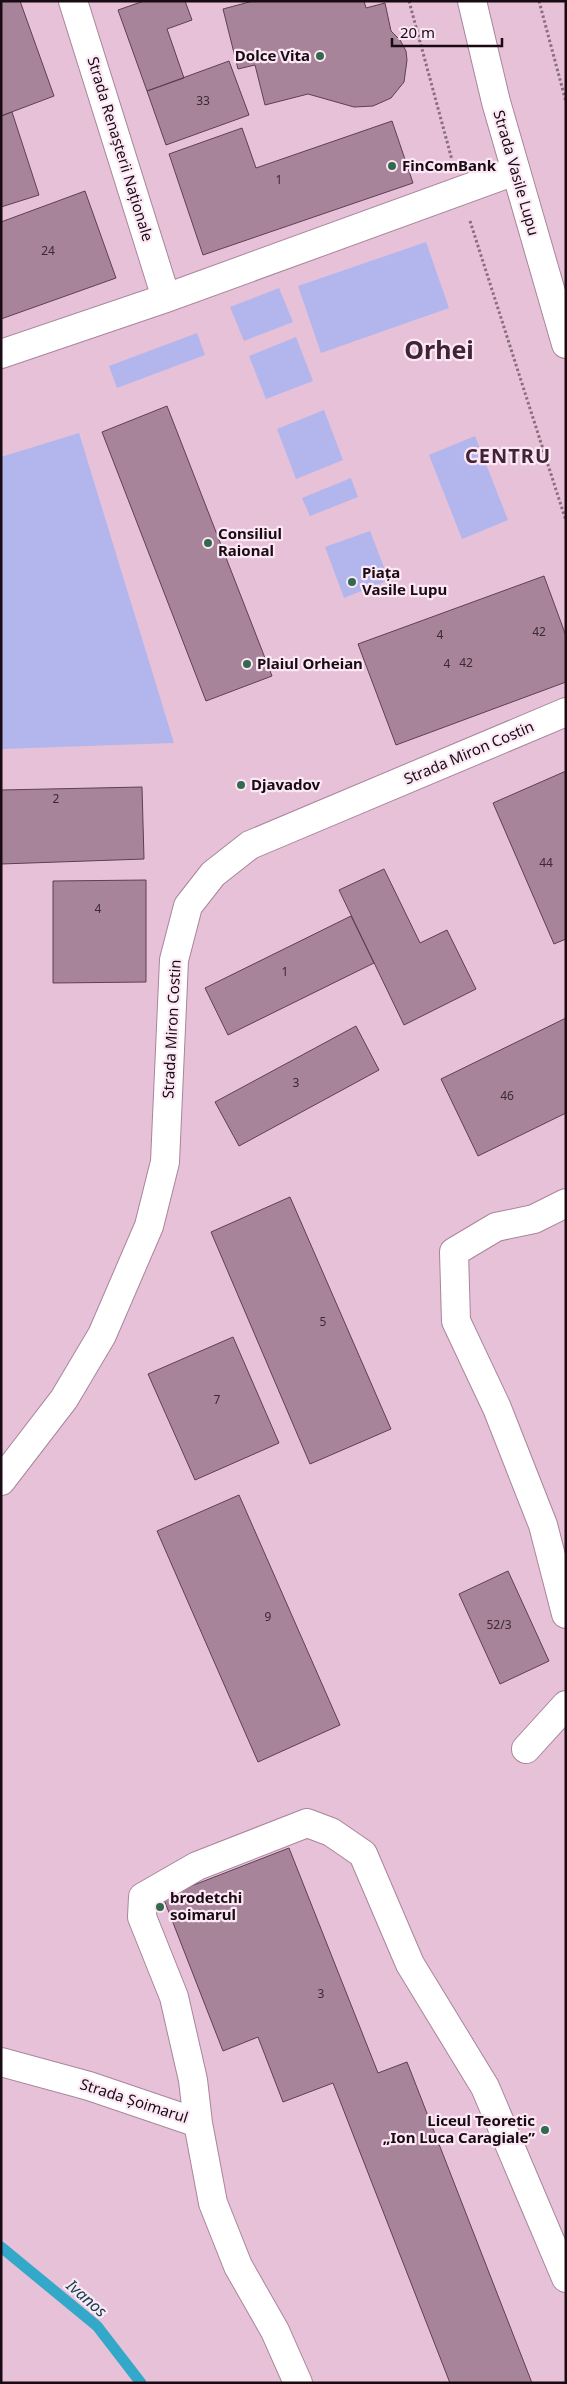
<svg xmlns="http://www.w3.org/2000/svg" width="567" height="2384" font-family="'Noto Sans',sans-serif">
  <style>
    .green { fill: #b2b6ed }
    .lines { fill: none; stroke-linecap: round; stroke-linejoin: round }
    .stream { stroke: #33a8c8; stroke-width: 11 }
    .building { fill: #a8849a; stroke: #5e3f53 }
    .minor-casing { stroke: #a9859b; stroke-width: 30 }
    .major-casing { stroke: #a9859b; stroke-width: 30 }
    .path { stroke: #896e7e; stroke-width: 3; stroke-dasharray: 2.5 2.5; stroke-linecap: butt }
    .minor { stroke: #fff; stroke-width: 28 }
    .major { stroke: #fff; stroke-width: 28 }
    .poi-dot { fill: #33694f; stroke: #fce8f4; stroke-width: 2 }
    .labels { text-anchor: middle; stroke-width: 4.5; stroke-linejoin: round; paint-order: stroke }
    .number-label { font-size: 12px; fill: #3c2935 }
    .poi-label { font-size: 15px; font-weight: bold; fill: #180b13; stroke: #fce8f4; text-anchor: start }
    .street-label { font-size: 15px; fill: #180b13; stroke: #fce8f4 }
    .water-label { font-size: 16px; font-style: italic; fill: #0c3f4d; stroke: #fce8f4 }
    .district-label { font-size: 20px; font-weight: bold; letter-spacing: 1px; fill: #402336; stroke: #fce8f4 }
    .town-label { font-size: 25px; font-weight: bold; fill: #402336; stroke: #fce8f4 }
  </style>
  <rect width="100%" height="100%" fill="#e7c1d8"/>
  <!-- green -->
  <path class="green" d="M426,242L449,308L321,353L298,286Z
    M279,288L293,322L244,341L230,307Z
    M197,333L205,355L117,388L109,366Z
    M296,337L313,381L266,399L249,356Z
    M324,410L343,460L296,479L277,429Z
    M79,433L174,743L1,749V457Z
    M475,436L508,520L462,539L429,455Z
    M351,478L358,497L310,516L302,498Z
    M370,531L389,580L344,598L325,547Z"/>
  <g class="lines">
    <!-- stream -->
    <path class="stream" d="M1,2247L97,2326L141,2383"/>
  </g>
  <!-- building -->
  <path class="building" d="M1,1H20L54,96L1,116Z
    M144,1H185L192,20L167,29L184,78L147,91L118,10Z
    M253,1H364L366,8L385,3L391,31L400,40L406,51L407,60L404,82L391,98L373,106L354,107L308,94L265,105L255,65L238,69L223,9Z
    M229,61L249,115L166,145L147,91Z
    M12,112L39,195L1,207V116Z
    M392,121L413,183L203,255L169,154L242,128L256,168Z
    M85,191L116,278L1,319V222Z
    M167,406L272,676L206,701L102,432Z
    M544,576L566,636V682L396,745L358,644Z
    M566,771V939L554,944L493,803Z
    M142,787L144,859L1,864V790Z
    M384,869L420,943L447,930L476,989L404,1025L339,890Z
    M146,880V982L53,983V881Z
    M351,916L374,963L228,1035L205,988Z
    M566,1018V1113L478,1156L441,1079Z
    M356,1026L379,1070L239,1146L215,1102Z
    M290,1197L391,1429L310,1464L211,1232Z
    M233,1337L279,1443L195,1480L148,1374Z
    M239,1495L340,1725L258,1762L157,1531Z
    M508,1571L549,1661L500,1684L459,1594Z
    M289,1848L378,2073L407,2062L532,2383H450L333,2083L283,2102L258,2037L223,2051L163,1897Z"/>
  <g class="lines">
    <defs>
      <path id="minor" d="M73,1L166,298
        M1,354L166,298L515,171
        M566,1203L534,1219L496,1227L454,1252L456,1321L497,1408L543,1525L566,1614
        M1,1481L64,1399L102,1335L149,1226L165,1162L174,960L188,906L213,874L250,845L566,712
        M526,1749L566,1705
        M1,2062L89,2086L198,2123L213,2203L238,2266L275,2331L298,2383
        M198,2123L193,2080L174,1997L142,1917L143,1897L197,1866L307,1823L331,1832L363,1854L410,1964L485,2087L566,2278"/>
      <path id="major" d="M472,1L496,102L566,344"/>
    </defs>
    <!-- minor casing -->
    <use href="#minor" class="minor-casing"/>
    <!-- major casing -->
    <use href="#major" class="major-casing"/>
    <!-- path -->
    <path class="path" d="M409,1L452,160
      M539,1L566,102
      M470,221L566,521"/>
    <!-- minor -->
    <use href="#minor" class="minor"/>
    <!-- major -->
    <use href="#major" class="major"/>
  </g>
  <!-- markers -->
  <g class="poi-dot">
    <circle cx="320" cy="56" r="5"/>
    <circle cx="392" cy="166" r="5"/>
    <circle cx="208" cy="543" r="5"/>
    <circle cx="352" cy="582" r="5"/>
    <circle cx="247" cy="664" r="5"/>
    <circle cx="241" cy="785" r="5"/>
    <circle cx="160" cy="1907" r="5"/>
    <circle cx="545" cy="2130" r="5"/>
  </g>
  <g class="labels">
    <!-- number labels -->
    <g class="number-label">
      <text x="203" y="105">33</text>
      <text x="279" y="184">1</text>
      <text x="48" y="255">24</text>
      <text x="539" y="636">42</text>
      <text x="440" y="639">4</text>
      <text x="466" y="667">42</text>
      <text x="447" y="668">4</text>
      <text x="56" y="803">2</text>
      <text x="546" y="867">44</text>
      <text x="98" y="913">4</text>
      <text x="285" y="976">1</text>
      <text x="296" y="1087">3</text>
      <text x="507" y="1100">46</text>
      <text x="323" y="1326">5</text>
      <text x="217" y="1404">7</text>
      <text x="268" y="1621">9</text>
      <text x="499" y="1629">52/3</text>
      <text x="321" y="1998">3</text>
    </g>
    <!-- poi labels -->
    <g class="poi-label">
      <text x="310" y="61" text-anchor="end">Dolce Vita</text>
      <text x="402" y="171">FinComBank</text>
      <text x="218" y="539">Consiliul<tspan x="218" dy="17">Raional</tspan></text>
      <text x="362" y="578">Piața<tspan x="362" dy="17">Vasile Lupu</tspan></text>
      <text x="257" y="669">Plaiul Orheian</text>
      <text x="251" y="790">Djavadov</text>
      <text x="170" y="1903">brodetchi<tspan x="170" dy="17">soimarul</tspan></text>
      <text x="535" y="2126" text-anchor="end">Liceul Teoretic<tspan x="535" dy="17">„Ion Luca Caragiale”</tspan></text>
    </g>
    <!-- street labels -->
    <g class="street-label">
      <text transform="translate(120 149) rotate(73)" y="5">Strada Renașterii Naționale</text>
      <text transform="translate(516 173) rotate(74)" y="5">Strada Vasile Lupu</text>
      <text transform="translate(469 753) rotate(-23)" y="5">Strada Miron Costin</text>
      <text transform="translate(172 1029) rotate(-87)" y="5">Strada Miron Costin</text>
      <text transform="translate(134 2101) rotate(18)" y="5">Strada Șoimarul</text>
    </g>
    <!-- water labels -->
    <g class="water-label">
      <text transform="translate(87 2298) rotate(41)" y="6">Ivanos</text>
    </g>
    <!-- district labels -->
    <g class="district-label">
      <text x="508" y="463">CENTRU</text>
    </g>
    <!-- town labels -->
    <g class="town-label">
      <text x="439" y="359">Orhei</text>
    </g>
  </g>
  <!-- border -->
  <rect width="567" height="2384" fill="none" stroke="#180b13" stroke-width="5"/>
  <!-- scale -->
  <path d="M392 38v8h110v-8" fill="none" stroke="#180b13" stroke-width="2.5"/>
  <text x="400" y="38" font-size="15" fill="#180b13" stroke="#fce8f4" stroke-width="4" paint-order="stroke">20 m</text>
</svg>
